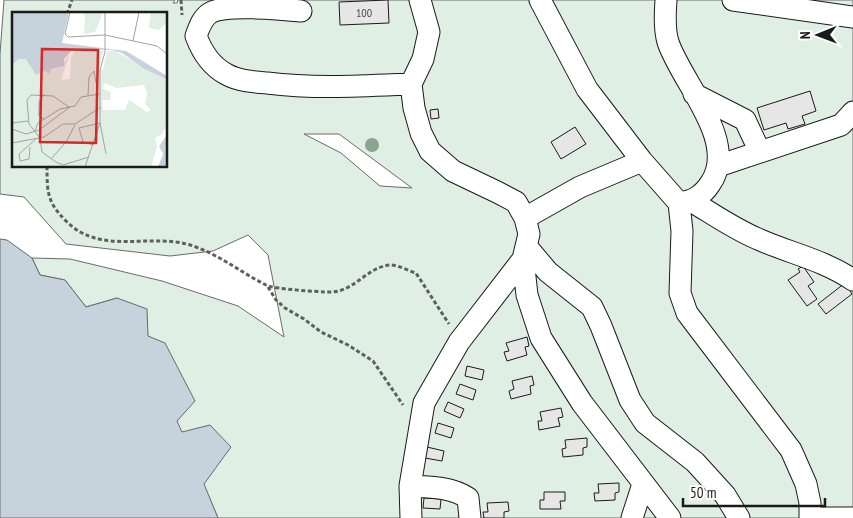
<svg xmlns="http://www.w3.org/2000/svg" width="853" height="518" font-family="'PT Sans Narrow',sans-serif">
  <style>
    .green { fill: #e0efe3; stroke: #6a6a6a; fill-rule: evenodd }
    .water { fill: #c6d2dc; stroke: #6a6a6a }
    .building { fill: #e6e6e6; stroke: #1a1a1a }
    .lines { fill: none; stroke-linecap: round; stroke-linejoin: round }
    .minor-casing { stroke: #1a1a1a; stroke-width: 23 }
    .path { stroke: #5f5f5f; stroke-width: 3; stroke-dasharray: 4 2.5; stroke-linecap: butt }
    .minor { stroke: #fff; stroke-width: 21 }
    .tree { fill: #8aa48f }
    .labels { text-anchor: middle; stroke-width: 4; stroke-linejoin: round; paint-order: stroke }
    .number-label { font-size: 12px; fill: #4d4d4d }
    .inset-road { fill: none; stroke: #a3a3a3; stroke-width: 1 }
    .view { fill: #d62828; fill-opacity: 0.15; stroke: #d62828; stroke-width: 2.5 }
    .inset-edge { fill: none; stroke: #1a1a1a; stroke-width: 2.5 }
  </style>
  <rect width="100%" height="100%" fill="#fff"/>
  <!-- green -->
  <path class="green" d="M4,0H175L173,3H177L178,0H853V518H218L176,421L148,336L117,298L86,307L65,280L40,275L32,258L70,259L162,281L238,306L284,337L268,255L248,235L213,251L170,256L66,244L24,197L0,194V54ZM14,14H166V166H14ZM304,134H339L412,188L380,186L341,153Z"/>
  <!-- water -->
  <path class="water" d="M0,239L7,240L32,258L40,275L65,280L86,307L117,298L147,309L148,336L165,343L195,401L177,421L182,432L210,425L231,447L204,484L218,518H0Z"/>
  <!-- building -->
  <path class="building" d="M388,0L389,23L340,25L339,2Z
    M810,91L816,111L802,116L805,124L788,129L786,123L764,130L757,108Z
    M438,109L439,118L431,119L430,110Z
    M575,127L586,144L561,159L551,142Z
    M803,266L814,282L808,286L817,299L807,306L788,280L800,272L798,269Z
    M845,283L852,294L826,314L818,304Z
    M527,337L529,346L525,347L527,355L507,361L504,352L509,351L506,343Z
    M467,366L484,370L482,380L465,376Z
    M532,376L534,385L530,386L531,394L511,399L509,391L514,389L512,381Z
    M460,384L476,390L473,400L456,394Z
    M448,402L464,409L460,418L444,411Z
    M561,408L563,417L558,418L560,426L539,430L538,421H542L540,412Z
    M438,423L454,428L451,438L435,433Z
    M587,438V447L583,448V455L563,457L562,449L566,448L565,440Z
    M427,447L444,451L442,461L425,458Z
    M619,483V492L615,493V500L595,501L594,493H599L598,484Z
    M544,492H565V501H560L561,509H540V500H544Z
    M424,498L441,499L440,509L423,508Z
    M508,502L509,511L504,512V518H484L483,512H488L487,503Z"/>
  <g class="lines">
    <defs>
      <path id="minor" d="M540,0L587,89L642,161L679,203L682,231L680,293L687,313L791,450L806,484L810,503V518
        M666,0C665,13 664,29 668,42C681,82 740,142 710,184C702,196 693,201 679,203
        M733,0L853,17
        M301,11C282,9 225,4 210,13C202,18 199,28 196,36C202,52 211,66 226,74C238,81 254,82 267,83C314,89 363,86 411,84
        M694,94L745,120L760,152
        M718,166L841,125L853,112
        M691,201C713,214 734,229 758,239C789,253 824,260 853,280
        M525,218L580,187L642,161
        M527,247L548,272L592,307L601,326L630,400L645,423L695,462L725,495L739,518
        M523,259L527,295L541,338L582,403L670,518
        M410,486C431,487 451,487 468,498L470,518
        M411,518L410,486L424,403L459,342L523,259L529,234L525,218L516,202L497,192L453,171L430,151L421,133L414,108L411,84L423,59L429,32L420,0
        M632,518L643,484
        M810,518H853"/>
    </defs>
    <!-- minor casing -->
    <use href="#minor" class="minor-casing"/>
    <!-- path -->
    <path class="path" d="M181,0L182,15
      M67,14L72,0
      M47,166C47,192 47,202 66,221C103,258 152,230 196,247C221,256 242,273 266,285C273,289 319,292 329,292C354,293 367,266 391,265C398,265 409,271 416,273L449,324
      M268,287L276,300L285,308L304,319L321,332L348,345L373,361L403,405"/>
    <!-- minor -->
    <use href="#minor" class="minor"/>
  </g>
  <!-- trees -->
  <circle class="tree" cx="372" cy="145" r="7"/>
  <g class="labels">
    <!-- number labels -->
    <g class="number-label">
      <text x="364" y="17">100</text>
    </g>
  </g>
  <!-- overview -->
  <g transform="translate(12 12)">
    <rect width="155" height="155" fill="#fff"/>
    <path d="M69,0H91L83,20L72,22L73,4ZM139,0H155V10L147,18L137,16ZM65,37L92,39L86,58H91L95,39H103L155,69V114L150,122L143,126L145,135L139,155H0V53L7,47H14L29,61L49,54L58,41L49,68L58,67L59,45ZM92,71L105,76L132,73L135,81L133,92L139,98L135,100L117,88L113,98H91L90,88H98L99,80L91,77Z" fill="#e0efe3" fill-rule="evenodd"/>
    <path d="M0,0H57L50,31L114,39L155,64V68L131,56L110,41L100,38L61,37L52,47V54L39,57L37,62L33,59L24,63L14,47H7L0,53ZM155,123V155H146L151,142L147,134Z" fill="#c6d2dc"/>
    <path class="inset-road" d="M58,0L53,22L56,25L93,23L145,34L155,42M93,0V40L88,58V111L94,142M121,29L127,0M76,83L77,65L82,59L84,71M57,95L41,84L19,83L15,88L17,112L28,126L30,140L44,150L51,153L77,145M32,107L27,104V90L32,82M0,111L16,109M67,116L88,111L73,155M67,116L71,130L82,133M0,117L14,122L27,118L58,95M23,119L26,111L48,97L63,94L69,85L88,82M0,131L32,125L51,112H63L89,95M18,135L17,147L8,149L7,142L24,127M39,147L54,130L63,113"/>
    <path class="view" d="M30,37L86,38L84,131L28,130Z"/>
    <rect width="155" height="155" class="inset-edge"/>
  </g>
  <!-- north arrow -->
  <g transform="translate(818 35) rotate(269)" stroke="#ffffff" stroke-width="4" paint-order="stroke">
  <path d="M0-4L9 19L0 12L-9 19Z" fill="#1a1a1a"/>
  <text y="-8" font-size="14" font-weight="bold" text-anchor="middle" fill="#1a1a1a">N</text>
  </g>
  <!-- scale -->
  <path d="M683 498v8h142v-8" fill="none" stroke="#1a1a1a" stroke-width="2.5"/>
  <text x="690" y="498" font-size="15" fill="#1a1a1a" stroke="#ffffff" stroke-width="4" paint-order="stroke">50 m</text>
</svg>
